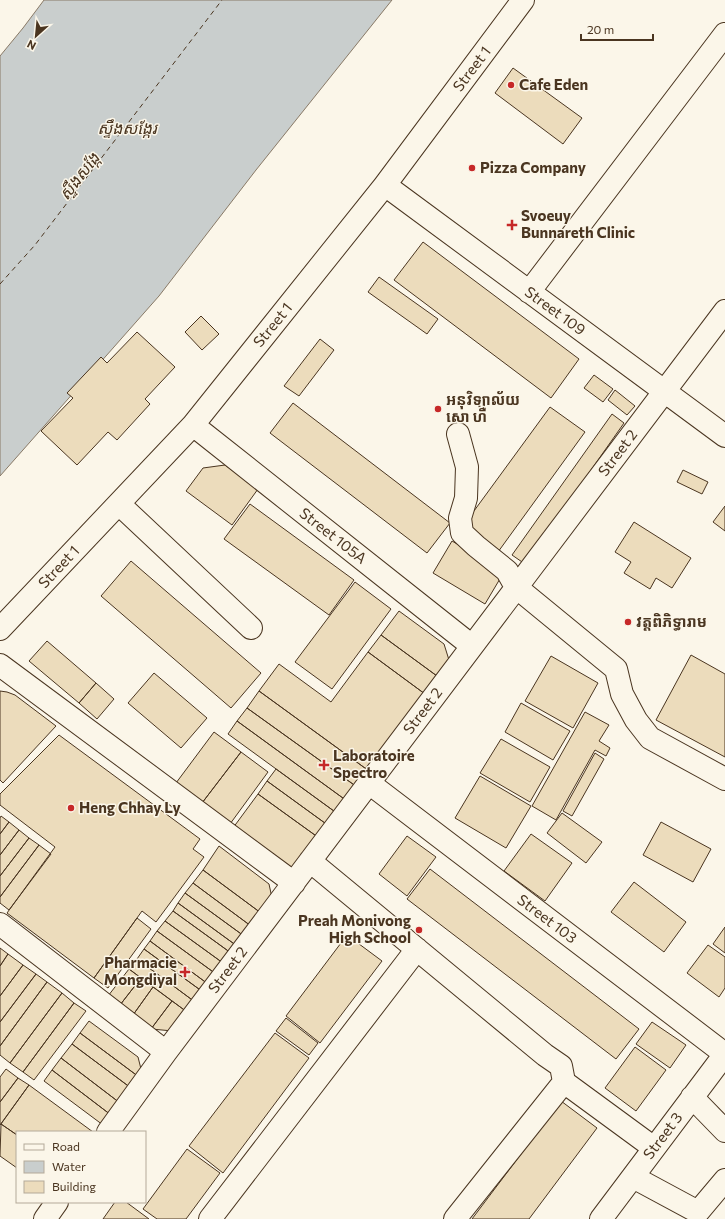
<svg xmlns="http://www.w3.org/2000/svg" width="725" height="1219" font-family="Commissioner,'Noto Sans Khmer',sans-serif">
  <style>
    .water { fill: #c9cecd; stroke: #887966 }
    .lines { fill: none; stroke-linecap: round; stroke-linejoin: round }
    .ferry { stroke: #4a3520; stroke-width: 1; stroke-dasharray: 5 4; stroke-linecap: butt }
    .building { fill: #ecdcbc; stroke: #4a3520 }
    .minor-casing { stroke: #4a3520; stroke-width: 24 }
    .minor { stroke: #fbf6e9; stroke-width: 22 }
    .poi-dot { fill: #c62828; stroke: #fbf6e9; stroke-width: 1.5 }
    .labels { text-anchor: middle; stroke-width: 3; stroke-linejoin: round; paint-order: stroke }
    .street-label { font-size: 15px; fill: #4a3520; stroke: #fbf6e9 }
    .poi-label { font-size: 15px; font-weight: bold; fill: #4a3520; stroke: #fbf6e9; text-anchor: start }
    .water-label { font-size: 16px; font-style: italic; fill: #4a3520; stroke: #fbf6e9 }
  </style>
  <rect width="100%" height="100%" fill="#fbf6e9"/>
  <!-- water -->
  <path class="water" d="M44,0H392L256,170L159,296L0,476V56L23,28Z"/>
  <g class="lines">
    <!-- ferry -->
    <path class="ferry" d="M0,284L35,245L222,0"/>
  </g>
  <!-- building -->
  <path class="building" d="M513,68L582,118L563,144L495,93Z
    M423,242L579,359L551,398L394,280Z
    M379,277L438,319L427,334L368,292Z
    M201,316L219,334L202,350L185,332Z
    M137,332L175,367L145,399L150,404L117,440L108,432L77,465L41,431L73,398L67,393L101,357L107,363Z
    M320,339L334,350L299,396L284,386Z
    M594,375L613,389L603,402L584,388Z
    M615,390L635,406L627,415L608,400Z
    M293,403L450,523L427,553L270,433Z
    M550,407L585,432L498,552L463,526Z
    M612,414L624,423L525,564L512,555Z
    M225,465L258,489L232,525L186,491L203,468Z
    M683,470L708,482L702,494L677,482Z
    M250,504L354,580L329,615L224,539Z
    M725,506V531L713,522Z
    M634,522L691,558L672,588L656,578L650,589L624,573L631,562L615,552Z
    M452,541L504,572L485,604L433,573Z
    M131,561L261,673L231,708L101,596Z
    M355,582L391,609L332,689L295,662Z
    M399,611L444,644L449,660L437,676L381,635Z
    M381,635L437,676L425,694L368,652Z
    M47,641L96,683L79,703L29,661Z
    M368,652L425,694L369,771L259,691L279,664L331,702Z
    M691,655L725,674V757L656,720Z
    M551,656L598,683L573,728L525,701Z
    M154,673L207,718L181,748L128,703Z
    M96,683L114,699L97,719L79,703Z
    M0,691L7,692L15,695L56,726L3,783L0,780Z
    M259,691L369,771L357,787L247,708Z
    M521,703L570,731L553,760L505,732Z
    M247,708L357,787L347,801L237,721Z
    M585,712L609,725L599,741L610,748L606,756L595,750L556,820L532,806Z
    M237,721L347,801L338,814L228,734Z
    M214,732L241,752L202,803L176,783Z
    M59,735L200,839L193,849L204,857L156,922L142,911L94,978L7,913L55,847L0,805V794Z
    M501,739L550,767L530,802L480,773Z
    M241,752L268,772L230,824L202,803Z
    M595,753L604,759L572,816L563,811Z
    M276,769L338,814L329,826L267,781Z
    M480,776L531,806L506,848L455,818Z
    M267,781L329,826L319,838L258,794Z
    M258,794L319,838L298,868H280L230,832Z
    M562,813L602,842L586,863L547,833Z
    M1,816L9,822L0,834V818Z
    M9,822L19,830L0,855V834Z
    M661,822L711,849L693,882L643,855Z
    M19,830L29,838L0,876V855Z
    M531,834L572,863L545,901L504,871Z
    M407,836L436,857L407,896L379,874Z
    M29,838L39,845L0,897V876Z
    M39,845L51,854L9,910L0,903V897Z
    M219,846L269,884L272,898L261,913L203,870Z
    M430,869L639,1029L616,1059L407,899Z
    M203,870L261,913L251,926L193,883Z
    M634,882L686,922L664,952L611,912Z
    M193,883L251,926L244,936L185,893Z
    M185,893L244,936L237,946L178,903Z
    M178,903L237,946L231,953L173,911Z
    M173,911L231,953L223,963L165,921Z
    M137,918L151,929L108,988L94,978Z
    M165,921L223,963L216,974L157,931Z
    M725,927V953L713,944Z
    M157,931L216,974L208,984L150,941Z
    M347,935L382,961L320,1043L286,1016Z
    M150,941L208,984L203,992L144,949Z
    M708,945L725,957V988L719,997L687,973Z
    M0,948L8,954L0,966Z
    M144,949L203,992L195,1002L137,959Z
    M8,954L23,965L0,996V966Z
    M137,959L195,1002L187,1012L129,969Z
    M23,965L36,974L0,1022V996Z
    M129,969L141,978L120,1005L108,996Z
    M36,974L47,982L0,1046V1022Z
    M141,978L153,987L133,1015L120,1005Z
    M47,982L62,993L10,1063L0,1055V1046Z
    M153,987L172,1001L151,1029L133,1015Z
    M62,993L74,1003L23,1072L10,1063Z
    M172,1001L187,1012L173,1031L151,1029Z
    M74,1003L86,1011L34,1080L23,1072Z
    M286,1018L318,1043L309,1055L276,1031Z
    M89,1021L138,1057L142,1073L139,1077L80,1033Z
    M652,1022L686,1045L670,1068L636,1044Z
    M80,1033L139,1077L131,1088L72,1044Z
    M275,1033L309,1058L223,1173L189,1146Z
    M72,1044L131,1088L120,1103L61,1058Z
    M635,1047L666,1070L636,1111L605,1088Z
    M61,1058L120,1103L111,1115L52,1070Z
    M6,1069L18,1078L0,1102V1077Z
    M52,1070L111,1115L103,1125L44,1081Z
    M18,1078L29,1085L0,1125V1102Z
    M29,1085L93,1132H17V1135L1,1124Z
    M561,1101L597,1128L529,1219H472Z
    M1,1124L17,1135V1168L0,1156Z
    M187,1149L220,1173L186,1219H157L143,1209Z
    M115,1202H126L149,1219H103Z"/>
  <g class="lines">
    <defs>
      <path id="minor" d="M385,185L725,436
        M529,292L725,34
        M193,425L472,646
        M458,434L467,467L466,498L460,518L462,533L476,546L507,571L516,587L616,669L622,694L636,720L650,738L725,779
        M119,504L251,628
        M0,629L193,425L385,185L523,0
        M0,665L294,883
        M369,783L725,1054
        M310,861L545,1055L561,1066L564,1082L455,1219
        M0,924L166,1052
        M564,1082L654,1148
        M692,1097L725,1131
        M108,1132L166,1052L725,311
        M633,1177L698,1212L725,1180
        M45,1219L57,1202
        M210,1219L417,949
        M601,1219L725,1054"/>
    </defs>
    <!-- minor casing -->
    <use href="#minor" class="minor-casing"/>
    <!-- minor -->
    <use href="#minor" class="minor"/>
  </g>
  <!-- markers -->
  <g class="poi-dot">
    <circle cx="511" cy="85" r="4"/>
    <circle cx="472" cy="168" r="4"/>
    <path d="M510 219h4v4h4v4h-4v4h-4v-4h-4v-4h4z"/>
    <circle cx="438" cy="409" r="4"/>
    <circle cx="628" cy="622" r="4"/>
    <path d="M322 759h4v4h4v4h-4v4h-4v-4h-4v-4h4z"/>
    <circle cx="71" cy="808" r="4"/>
    <circle cx="419" cy="930" r="4"/>
    <path d="M183 966h4v4h4v4h-4v4h-4v-4h-4v-4h4z"/>
  </g>
  <g class="labels">
    <!-- street labels -->
    <g class="street-label">
      <text transform="translate(472 69) rotate(-53)" y="5">Street 1</text>
      <text transform="translate(555 311) rotate(36)" y="5">Street 109</text>
      <text transform="translate(273 325) rotate(-51)" y="5">Street 1</text>
      <text transform="translate(618 453) rotate(-53)" y="5">Street 2</text>
      <text transform="translate(333 536) rotate(38)" y="5">Street 105A</text>
      <text transform="translate(59 567) rotate(-47)" y="5">Street 1</text>
      <text transform="translate(423 711) rotate(-53)" y="5">Street 2</text>
      <text transform="translate(547 919) rotate(37)" y="5">Street 103</text>
      <text transform="translate(228 970) rotate(-53)" y="5">Street 2</text>
      <text transform="translate(663 1136) rotate(-53)" y="5">Street 3</text>
    </g>
    <!-- poi labels -->
    <g class="poi-label">
      <text x="519" y="90">Cafe Eden</text>
      <text x="480" y="173">Pizza Company</text>
      <text x="521" y="221">Svoeuy<tspan x="521" dy="17">Bunnareth Clinic</tspan></text>
      <text x="446" y="405">អនុវិទ្យាល័យ<tspan x="446" dy="17">សោ ហឺ</tspan></text>
      <text x="636" y="627">វត្តពិភិទ្ធារាម</text>
      <text x="333" y="761">Laboratoire<tspan x="333" dy="17">Spectro</tspan></text>
      <text x="79" y="813">Heng Chhay Ly</text>
      <text x="411" y="926" text-anchor="end">Preah Monivong<tspan x="411" dy="17">High School</tspan></text>
      <text x="177" y="968" text-anchor="end">Pharmacie<tspan x="177" dy="17">Mongdiyal</tspan></text>
    </g>
    <!-- water labels -->
    <g class="water-label">
      <text x="127" y="134">ស្ទឹងសង្កែរ</text>
      <text transform="translate(79 176) rotate(-52)" y="6">ស្ទឹងសង្កែ</text>
    </g>
  </g>
  <!-- legend -->
  <rect x="16" y="1131" width="130" height="72" fill="#fbf6e9" stroke="#b4a999"/>
  <rect x="24" y="1144" width="20" height="6" fill="#fbf6e9" stroke="#b4a999"/>
  <text x="52" y="1151" font-size="12" fill="#4a3520">Road</text>
  <rect x="24" y="1161" width="20" height="12" fill="#c9cecd" stroke="#b4a999"/>
  <text x="52" y="1171" font-size="12" fill="#4a3520">Water</text>
  <rect x="24" y="1181" width="20" height="12" fill="#ecdcbc" stroke="#b4a999"/>
  <text x="52" y="1191" font-size="12" fill="#4a3520">Building</text>
  <!-- north arrow -->
  <g transform="translate(36 36) rotate(207)" stroke="#fbf6e9" stroke-width="3" paint-order="stroke">
  <path d="M0-3L7 15L0 10L-7 15Z" fill="#4a3520"/>
  <text y="-6" font-size="11" font-weight="bold" text-anchor="middle" fill="#4a3520">N</text>
  </g>
  <!-- scale -->
  <path d="M581 34v6h72v-6" fill="none" stroke="#4a3520" stroke-width="2"/>
  <text x="587" y="34" font-size="12" fill="#4a3520" stroke="#fbf6e9" stroke-width="3" paint-order="stroke">20 m</text>
</svg>
